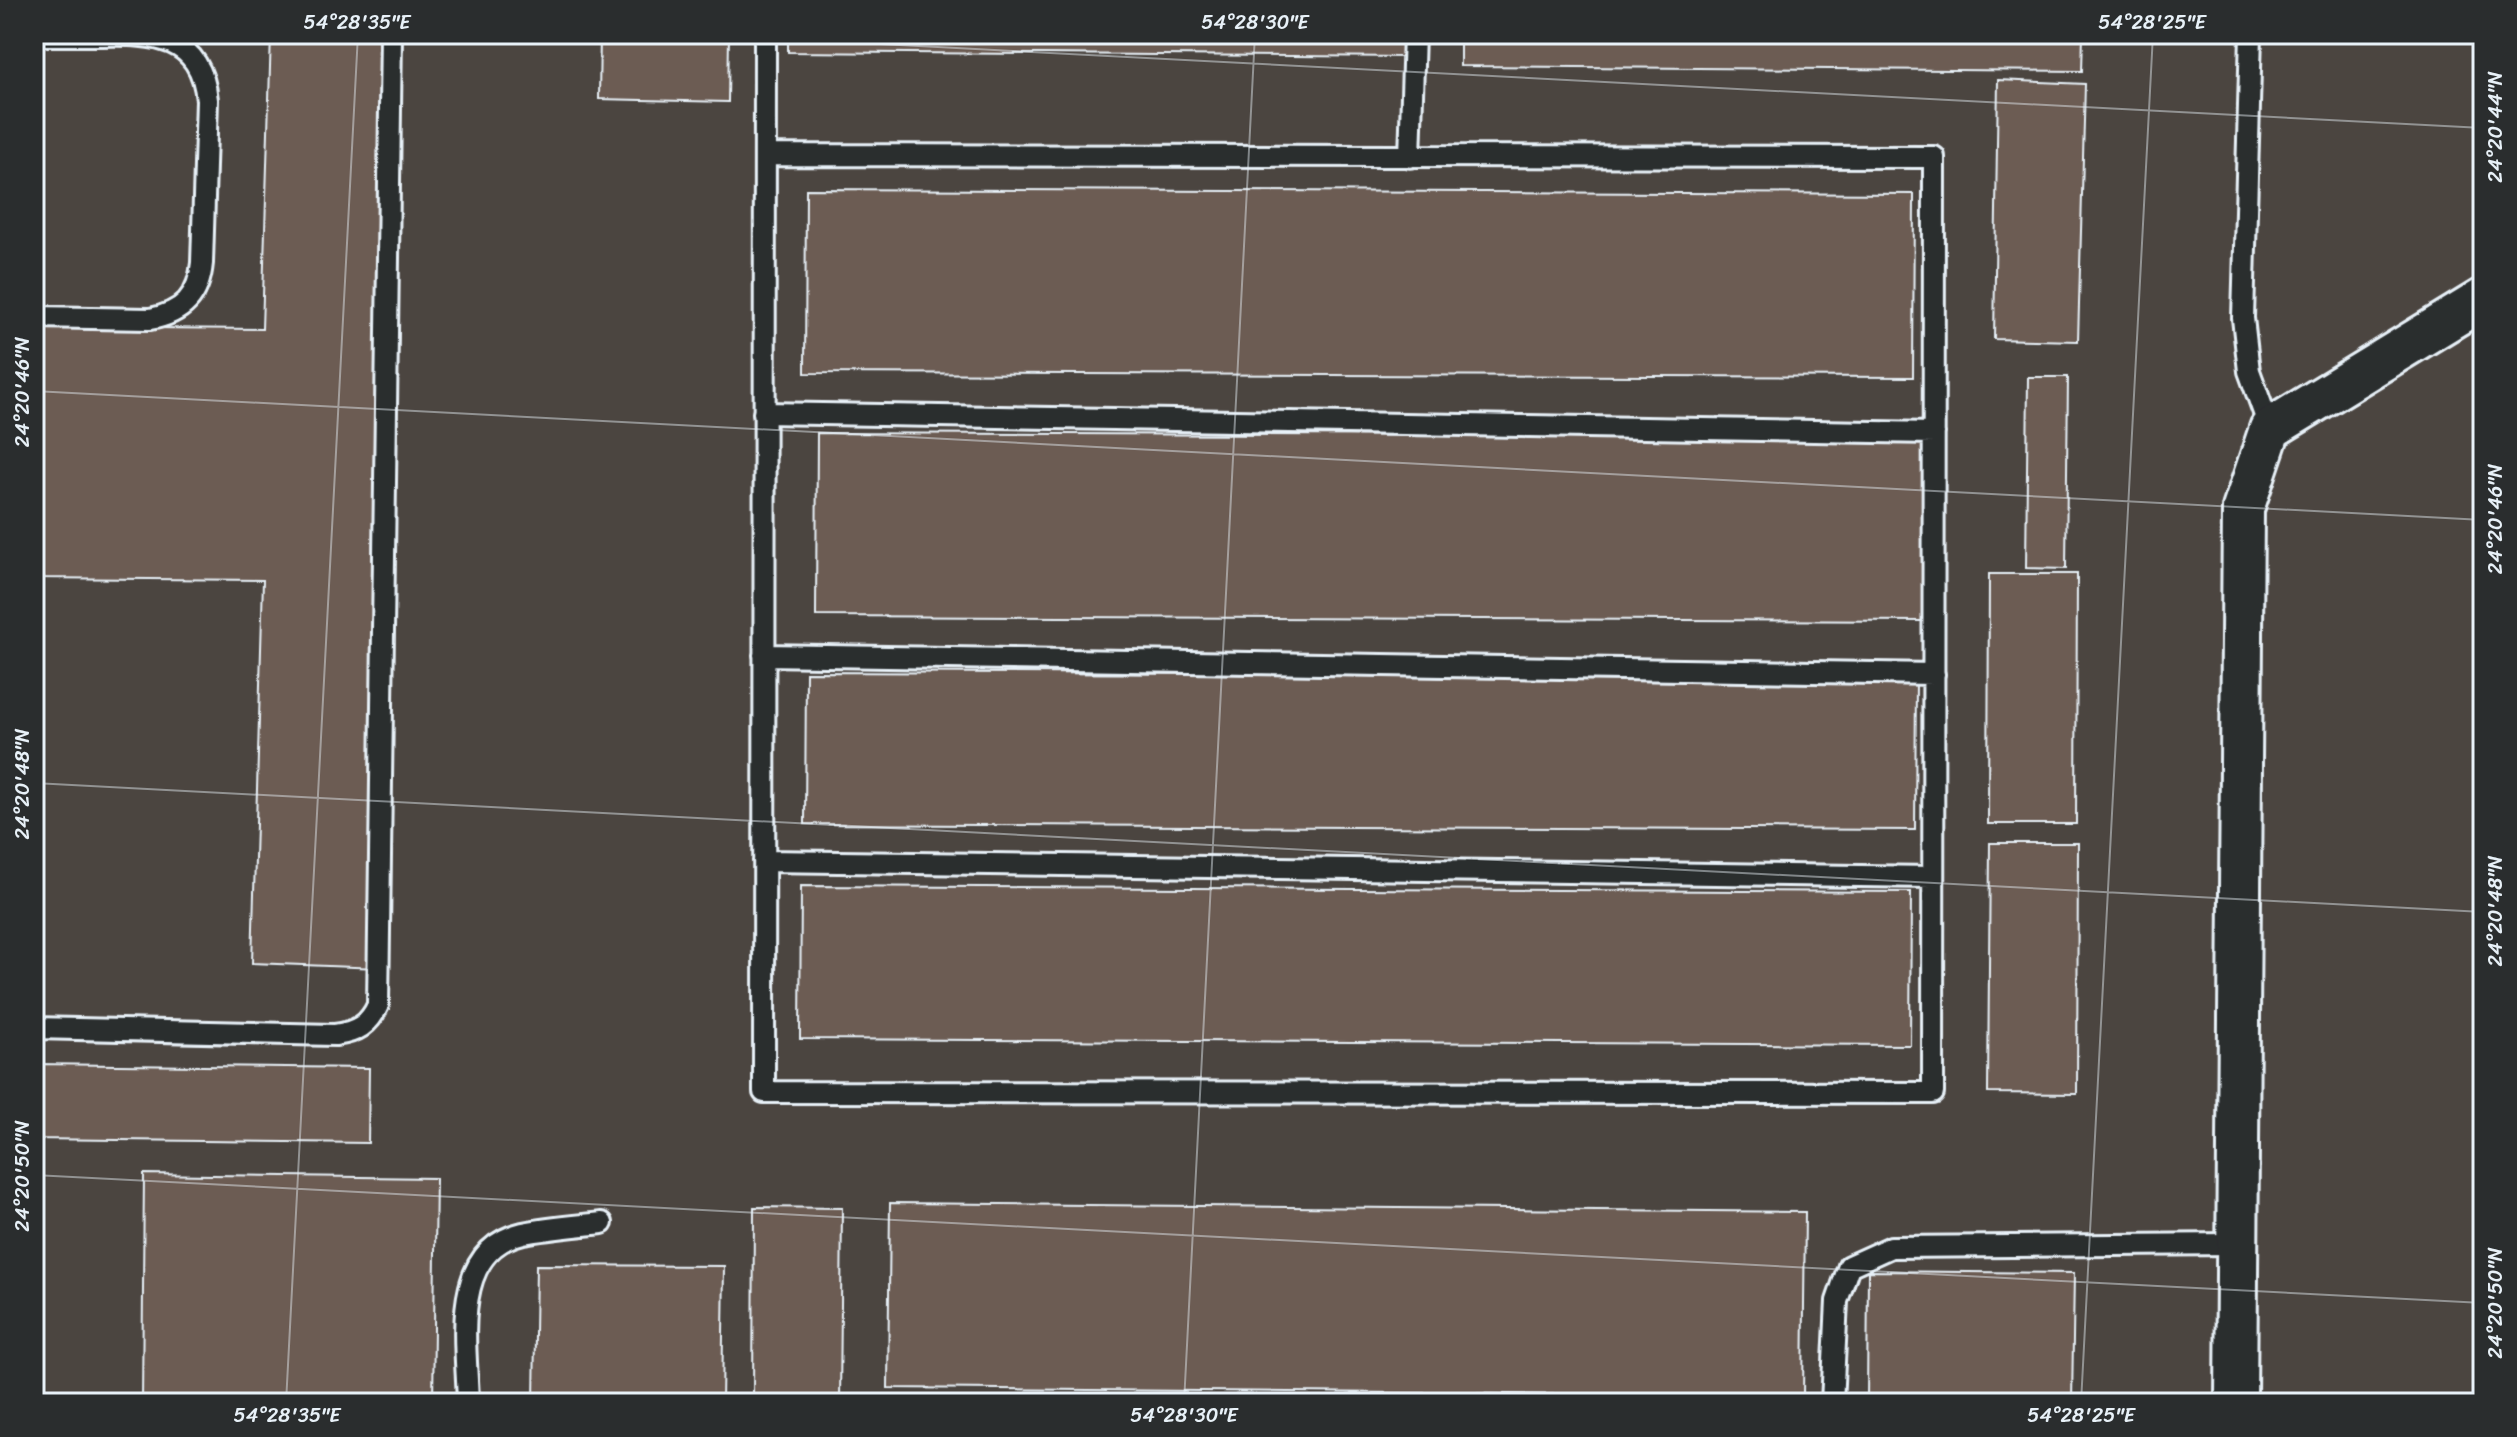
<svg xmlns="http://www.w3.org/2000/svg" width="2517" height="1437" font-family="Sriracha,sans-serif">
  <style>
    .built { fill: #4c4541 }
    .building { fill: #6c5c53; stroke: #e8f1f8; stroke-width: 2 }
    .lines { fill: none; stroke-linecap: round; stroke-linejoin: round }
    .service-casing { stroke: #e8f1f8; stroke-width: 26 }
    .minor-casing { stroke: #e8f1f8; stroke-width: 46 }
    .service { stroke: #2a2d2e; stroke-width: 20 }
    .minor { stroke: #2a2d2e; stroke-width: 40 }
    .ticks { fill: none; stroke: #e8f1f8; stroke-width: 2; stroke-opacity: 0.45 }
    .neatline { fill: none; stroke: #e8f1f8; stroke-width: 3 }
    .ticks-label { font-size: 20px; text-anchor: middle; fill: #e8f1f8 }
  </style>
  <rect width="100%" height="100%" fill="#3e3b39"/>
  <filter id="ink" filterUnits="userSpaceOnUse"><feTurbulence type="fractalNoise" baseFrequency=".0125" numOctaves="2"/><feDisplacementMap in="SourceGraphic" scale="16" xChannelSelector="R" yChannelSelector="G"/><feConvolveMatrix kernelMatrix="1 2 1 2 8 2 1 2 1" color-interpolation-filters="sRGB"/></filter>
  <g filter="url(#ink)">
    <!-- built -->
    <path class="built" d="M34,34H2483V1403H34Z"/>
    <!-- building -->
    <path class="building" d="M271,34H379V968L252,963L263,580L34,578V327L262,329Z
      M600,34H729L728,102L599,99Z
      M788,34H1410V57L788,52Z
      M1460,34H2083L2082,71L1460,66Z
      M1998,80L2085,84L2078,341L1994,339Z
      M806,189L1914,194L1913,377L805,373Z
      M2028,377H2068L2066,569L2026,568Z
      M817,433L1925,438L1924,621L816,616Z
      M1989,574H2077L2076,824H1988Z
      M806,672L1916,677L1915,830L805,824Z
      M1990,843H2078L2077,1094L1988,1093Z
      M801,886L1911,892L1910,1045L800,1039Z
      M34,1064L369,1068L368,1143L34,1139Z
      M144,1174L436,1178L433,1403H142Z
      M890,1203L1805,1212L1803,1397L888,1388Z
      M754,1207L842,1208L840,1403H753Z
      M536,1265L724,1266L722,1403H534Z
      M1868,1271L2074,1273L2072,1403H1867Z"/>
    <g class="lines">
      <defs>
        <path id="service" d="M2251,34L2243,318L2249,371L2270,429
          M34,35C57,35 79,35 102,35C155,34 201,36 207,100L202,263C199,296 183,313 150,319L34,317
          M765,155L1934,157L1933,1093L764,1092L765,34
          M1410,157L1414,34
          M764,413L1934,433
          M764,655L1934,674
          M764,861L1933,877
          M34,1028L335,1035C357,1032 369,1025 378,1005L391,34
          M468,1403C467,1346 448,1250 523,1233C549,1228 576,1226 602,1223
          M1832,1403L1837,1301L1849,1266L1891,1247L2235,1244"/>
        <path id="minor" d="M2236,1403L2243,509L2270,429L2483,299"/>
      </defs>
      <!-- service casing -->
      <use href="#service" class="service-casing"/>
      <!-- minor casing -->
      <use href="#minor" class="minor-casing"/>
      <!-- service -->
      <use href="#service" class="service"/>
      <!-- minor -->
      <use href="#minor" class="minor"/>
    </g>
  </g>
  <!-- ticks -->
  <path class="ticks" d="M689,34L2483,128M34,391L2483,520M34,783L2483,912M34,1175L2483,1303M286,1403L358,34M1184,1403L1255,34M2081,1403L2153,34"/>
  <!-- margin -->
  <rect width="2517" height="1437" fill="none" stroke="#2a2d2e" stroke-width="88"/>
  <rect x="44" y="44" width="2429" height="1349" class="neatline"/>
  <g class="ticks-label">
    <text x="357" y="29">54°28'35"E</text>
    <text x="1255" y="29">54°28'30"E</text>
    <text x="2152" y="29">54°28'25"E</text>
    <text transform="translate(2495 127) rotate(-90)" y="7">24°20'44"N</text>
    <text transform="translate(22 392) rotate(-90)" y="7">24°20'46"N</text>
    <text transform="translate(2495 519) rotate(-90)" y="7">24°20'46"N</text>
    <text transform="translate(22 784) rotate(-90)" y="7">24°20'48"N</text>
    <text transform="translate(2495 911) rotate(-90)" y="7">24°20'48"N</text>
    <text transform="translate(22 1176) rotate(-90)" y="7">24°20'50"N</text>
    <text transform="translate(2495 1303) rotate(-90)" y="7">24°20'50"N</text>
    <text x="287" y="1422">54°28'35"E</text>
    <text x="1184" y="1422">54°28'30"E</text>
    <text x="2081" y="1422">54°28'25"E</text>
  </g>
</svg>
